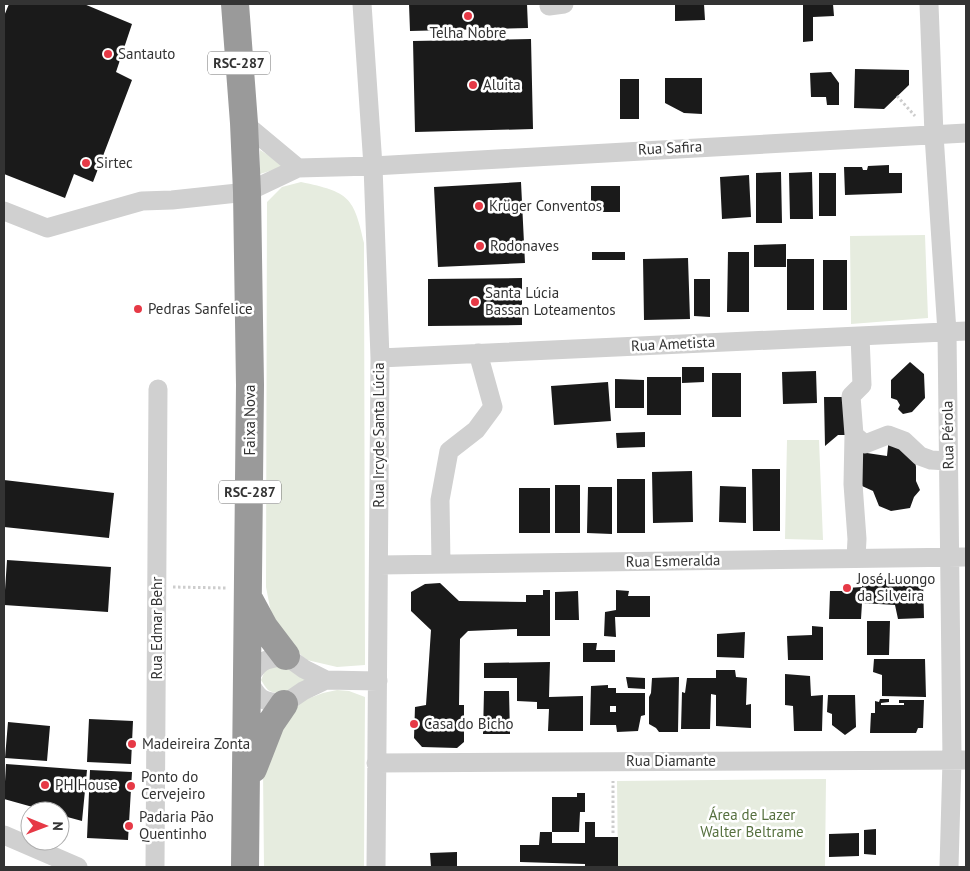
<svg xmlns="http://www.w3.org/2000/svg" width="970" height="871" font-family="'PT Sans',sans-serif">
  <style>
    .green { fill: #e6ecdf }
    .building { fill: #1a1a1a; fill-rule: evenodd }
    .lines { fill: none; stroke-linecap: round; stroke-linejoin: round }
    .path { stroke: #cdcdcd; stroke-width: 3; stroke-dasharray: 2.5 2.5; stroke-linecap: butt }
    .minor { stroke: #d0d0d0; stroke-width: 19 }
    .highway { stroke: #9a9a9a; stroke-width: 28 }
    .poi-dot { fill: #e63946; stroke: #fff; stroke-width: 2 }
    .labels { text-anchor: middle; stroke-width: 5; stroke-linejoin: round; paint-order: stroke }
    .shield { fill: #fff; stroke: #707070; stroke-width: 1 }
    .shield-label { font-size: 14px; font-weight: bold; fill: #333 }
    .poi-label { font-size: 15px; fill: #333; stroke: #fff; text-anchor: start }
    .street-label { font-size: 15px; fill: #333; stroke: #fff }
    .park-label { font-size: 15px; fill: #56703f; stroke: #fff }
  </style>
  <rect width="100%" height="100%" fill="#fff"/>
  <!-- green -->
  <path class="green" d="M260,150L286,166L260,174Z
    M301,182C349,192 354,197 364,243L365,665L337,667L307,660L286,642L272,618L266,587L267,202L282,187Z
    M925,235L928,318L851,324L850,236Z
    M787,440H819L823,540L785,539Z
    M273,665H286L311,679C300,685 281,699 268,690C266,688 263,683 261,680L265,671Z
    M337,690L349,691L365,697L364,867H264L263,771L284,717L302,701L323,693Z
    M826,779L825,867H618L617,781Z"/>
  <!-- building -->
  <path class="building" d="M9,4H84L132,24L116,72L132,80L93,182L74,174L65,198L4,174V16Z
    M409,4H527L528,28L410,31Z
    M675,4H704L705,20L675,21Z
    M803,4H833L834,16L813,17V41L803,42Z
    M531,39L533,129L415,132L413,41Z
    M855,69L909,70V85L884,109L854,108Z
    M831,72L839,83V105H827L826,97H811L810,73Z
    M665,78H702V114L684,113L665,103Z
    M620,79H639V119H620Z
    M889,165V173H902V193L845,195L844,167H862L863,170H867L868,166Z
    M781,172L782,223H756V173Z
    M812,172L813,219H790L789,173Z
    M819,173H836V216H819Z
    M749,175L751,217L722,219L720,177Z
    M521,182L525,263L438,267L434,187Z
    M591,186H620V212H591Z
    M786,244V267H754V245Z
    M592,252H625V260H592Z
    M728,252H749V312H727Z
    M688,258L690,319L644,320L643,259Z
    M787,259H814V310H787Z
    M823,260H847V310H823Z
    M522,278V325L428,326V279Z
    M694,279H710V317L694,316Z
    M910,362L924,374L925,398L912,412L903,414L898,409L900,405L897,400L891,398V380Z
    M682,367H704V382L682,383Z
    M816,371L817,403L783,404L782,372Z
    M712,373H741V417H712Z
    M647,377H681V415H647Z
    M615,379L644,380V408H615Z
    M608,382L611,421L554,425L551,386Z
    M824,397H848L850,435H838L825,446Z
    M645,432V447L617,448L616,433Z
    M889,437L914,455L916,467V481L920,490L914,497L910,508L891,511L879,506L873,491L862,486L860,452L887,456Z
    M752,469H780V531H753Z
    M692,471L693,522L653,523L652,472Z
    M617,479H645V533H617Z
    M4,480L114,493L109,538L4,527Z
    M555,485H580V533H555Z
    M720,486L746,487V523L719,522Z
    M588,487H612V534L587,533Z
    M519,488H550V533H519Z
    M7,560L111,567L108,612L4,605Z
    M923,578L924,618L898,619L895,605L862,603L861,619H829L830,591H847V588L862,587V580Z
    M440,583L459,601L526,602V595H543V590H550V636H517V629L468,631L460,639L459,705H464V742L457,748L422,747L414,738L415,707L426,705L431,630L411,611V592L425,584Z
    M616,590L629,591L628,596H650V617H615L616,637L604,636L605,612L616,610Z
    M578,591L579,620H555V592Z
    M867,621H890L889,655H867Z
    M812,626L823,627V660H788L787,636L812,635Z
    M745,632L744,658L717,657V634Z
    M583,643H597L596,650H615V662H583Z
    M874,659H925L926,697L882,696V675L873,672Z
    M550,662L549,697L583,696V731H548L549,709H537V702L517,701V678H484V663Z
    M716,670H735L736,677L747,678L746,705L751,704V728L716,726V695L711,694L710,729H681L682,692L685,693L687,678H716Z
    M785,674L810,676L811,696L823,695L822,731H794L793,706L785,705Z
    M626,677L645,678V689L628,688Z
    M679,677L678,732H659L656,728L649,724V697L651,693L652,678Z
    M608,685V688H616V693H645V715L641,716L638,731L617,732L616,725H590L591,686ZM610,706H616V712H610Z
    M484,691H509L510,734H483Z
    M828,695H855L856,727L845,735L832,725V714L827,712Z
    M880,699H889V702L881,703V705H904V703H899V700H924L923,728H918L916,733H870L871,713H875V701L879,702Z
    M89,719L133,721L131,764L87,762Z
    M8,722L50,726L47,761L5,758Z
    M6,764L87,770L82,821L60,815V811H47L4,799Z
    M90,770L132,772L128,840L87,838Z
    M577,793H585V812H580L579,832H552V797H577Z
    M585,822H595V837H618V867H585V864L520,862V845H539L540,832H552V843H585Z
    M876,829V855L864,854V830Z
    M859,833V856L829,857V834Z
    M457,852V867H431L430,853Z"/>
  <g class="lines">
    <!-- path -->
    <path class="path" d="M897,96L915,116
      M173,587L226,588
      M613,833V781"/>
    <!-- minor -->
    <path class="minor" d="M362,4L373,166L380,358L376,867
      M929,4L934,135L947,332L952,760L949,867
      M549,6L564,4
      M244,123L298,168
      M4,211L47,228L142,201L172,200L247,192L298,168L373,166L966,133
      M380,358L966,331
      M854,435L865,444L888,435L904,441L920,456L931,460L948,461
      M856,558L857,539L853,484L854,435L851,396L862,385L860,336
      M441,564L440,500L449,451L476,430L493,407L478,353
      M379,565L966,557
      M326,680L303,691L284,704C262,701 259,701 248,680C260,660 262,660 286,656L304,669L326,680L378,681
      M376,763L966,760
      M4,835L78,867
      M155,867L158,389"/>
    <!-- highway -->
    <path class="highway" d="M235,4L244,123L247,192L250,385L245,867
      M250,601L264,627L286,656
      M253,769L271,723L284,704"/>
  </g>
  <!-- markers -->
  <g class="poi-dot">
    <circle cx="468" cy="16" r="5"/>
    <circle cx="108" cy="54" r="5"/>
    <circle cx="473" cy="85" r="5"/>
    <circle cx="86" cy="163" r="5"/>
    <circle cx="479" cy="206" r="5"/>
    <circle cx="480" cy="246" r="5"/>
    <circle cx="475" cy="302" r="5"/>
    <circle cx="138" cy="309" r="5"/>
    <circle cx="847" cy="588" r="5"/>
    <circle cx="414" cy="724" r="5"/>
    <circle cx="132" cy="744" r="5"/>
    <circle cx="45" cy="785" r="5"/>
    <circle cx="131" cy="786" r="5"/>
    <circle cx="129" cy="826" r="5"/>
  </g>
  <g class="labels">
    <!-- shield labels -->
    <g class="shield">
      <rect x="208" y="51.5" width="62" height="23" rx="4"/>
      <rect x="219" y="480.5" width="62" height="23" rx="4"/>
    </g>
    <g class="shield-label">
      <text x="239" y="68">RSC-287</text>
      <text x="250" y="497">RSC-287</text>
    </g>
    <!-- poi labels -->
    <g class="poi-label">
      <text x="468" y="38" text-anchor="middle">Telha Nobre</text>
      <text x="118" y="59">Santauto</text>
      <text x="483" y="90">Aluita</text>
      <text x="96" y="168">Sirtec</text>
      <text x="489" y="211">Krüger Conventos</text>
      <text x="490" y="251">Rodonaves</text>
      <text x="485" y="298">Santa Lúcia<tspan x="485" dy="17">Bassan Loteamentos</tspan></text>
      <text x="148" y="314">Pedras Sanfelice</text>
      <text x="857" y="584">José Luongo<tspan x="857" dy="17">da Silveira</tspan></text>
      <text x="424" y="729">Casa do Bicho</text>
      <text x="142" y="749">Madeireira Zonta</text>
      <text x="141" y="782">Ponto do<tspan x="141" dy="17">Cervejeiro</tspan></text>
      <text x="55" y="790">PH House</text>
      <text x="139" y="822">Padaria Pão<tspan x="139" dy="17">Quentinho</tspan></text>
    </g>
    <!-- street labels -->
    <g class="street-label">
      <text transform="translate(670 148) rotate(-3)" y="5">Rua Safira</text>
      <text transform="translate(673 344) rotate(-3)" y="5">Rua Ametista</text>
      <text transform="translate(250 420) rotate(-90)" y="5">Faixa Nova</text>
      <text transform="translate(379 435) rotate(-90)" y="5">Rua Ircyde Santa Lúcia</text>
      <text transform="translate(948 435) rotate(-91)" y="5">Rua Pérola</text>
      <text transform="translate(673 561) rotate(-1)" y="5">Rua Esmeralda</text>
      <text transform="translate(157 628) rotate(-90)" y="5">Rua Edmar Behr</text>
      <text x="671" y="766">Rua Diamante</text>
    </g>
    <!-- park labels -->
    <g class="park-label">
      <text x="752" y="820">Área de Lazer<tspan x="752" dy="17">Walter Beltrame</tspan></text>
    </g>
  </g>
  <!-- border -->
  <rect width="970" height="871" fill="none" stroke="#333333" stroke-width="10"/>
  <!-- north arrow -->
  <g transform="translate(45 826) rotate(91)"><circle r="24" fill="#ffffff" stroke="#adadad"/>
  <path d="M0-4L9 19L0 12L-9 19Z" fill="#e63946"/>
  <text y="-8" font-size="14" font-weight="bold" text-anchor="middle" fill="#333333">N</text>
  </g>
</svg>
